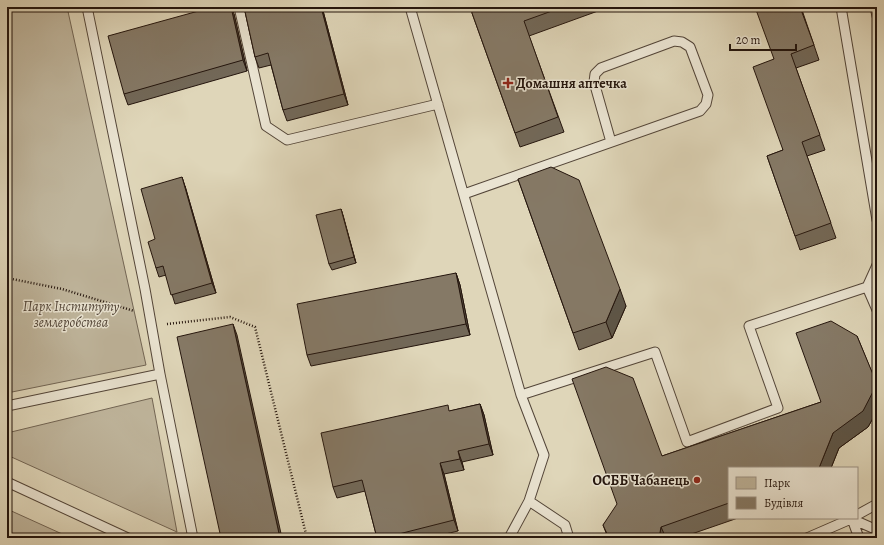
<svg xmlns="http://www.w3.org/2000/svg" width="884" height="545" font-family="Alegreya,serif">
  <style>
    .green { fill: #bfb59c; stroke: #726554 }
    .lines { fill: none; stroke-linecap: round; stroke-linejoin: round }
    .lane-casing { stroke: #534538; stroke-width: 11 }
    .path { stroke: #24150d; stroke-width: 2.5; stroke-dasharray: 1 2; stroke-linecap: butt }
    .lane { stroke: #eae4d2; stroke-width: 9 }
    .wall { fill: #726858; stroke: #24150d }
    .shaded-wall { fill: #5d5547; stroke: #24150d }
    .building { fill: #857966; stroke: #24150d }
    .poi-dot { fill: #8f2418; stroke: #eae4d2; stroke-width: 1.5 }
    .labels { text-anchor: middle; stroke-width: 3; stroke-linejoin: round; paint-order: stroke }
    .poi-label { font-size: 14px; font-weight: bold; fill: #24150d; stroke: #eae4d2; text-anchor: start }
    .park-label { font-size: 14px; font-style: italic; fill: #524538; stroke: #eae4d2 }
  </style>
  <rect width="100%" height="100%" fill="#dfd6b9"/>
  <filter id="stains"><feTurbulence type="fractalNoise" baseFrequency=".005" numOctaves="4"/><feColorMatrix values="0 0 0 0 .2 0 0 0 0 .09 0 0 0 0 .02 0 0 0 .5 -.17"/></filter>
  <radialGradient id="worn" r=".72"><stop offset=".6" stop-color="#630" stop-opacity="0"/><stop offset="1" stop-color="#630" stop-opacity=".3"/></radialGradient>
  <!-- green -->
  <path class="green" d="M7,7H67L146,365L7,393Z
    M152,398L177,532L7,455V433Z
    M7,509L71,538H7Z"/>
  <g class="lines">
    <defs>
      <path id="lane" d="M87,7L145,289L160,374
        M239,7L266,126L287,140L438,104
        M410,7L521,395L544,455L529,501L565,525L569,538
        M841,7L877,220
        M875,7L877,16
        M464,194L700,111L706,104L708,95L690,47L682,42L674,41L601,68L595,74L594,82L611,142
        M867,287L877,265
        M521,395L655,352L687,442L778,408L749,326L867,287L877,310
        M7,406L160,374L193,538
        M7,482L128,538
        M857,515L877,504
        M852,519L877,530
        M852,519L859,538
        M509,538L529,501
        M807,538L853,518"/>
    </defs>
    <!-- lane casing -->
    <use href="#lane" class="lane-casing"/>
    <!-- path -->
    <path class="path" d="M7,278L62,289L134,311
      M167,324L230,317L255,327L307,538"/>
    <!-- lane -->
    <use href="#lane" class="lane"/>
  </g>
  <!-- wall -->
  <path class="wall" d="M244,7H322L348,105L287,121L283,110L271,65L259,68L255,57Z
    M472,7H609L529,36L564,132L520,147L472,13Z
    M801,7L819,60L796,68L825,150L807,156L836,238L800,250L767,156L783,150L774,59Z
    M234,14L247,71L128,105L124,94Z
    M518,179L626,306L612,338L579,350Z
    M185,186L216,293L175,304L166,275L159,277L156,268Z
    M341,209L356,263L332,270L329,264Z
    M456,273L460,285L470,335L311,366L307,355Z
    M857,336L877,385V411L868,427L839,448L831,468H729V518H738L680,538H608L603,525L662,456L821,402Z
    M480,404L484,415L493,455L462,462L464,470L444,474L458,531L429,538H377L365,491L337,498L333,487L450,411Z"/>
  <!-- shaded-wall -->
  <path class="shaded-wall" d="M231,7H232L234,14L247,71L243,60Z
    M321,7H322L348,105L344,94Z
    M182,177L185,186L216,293L212,283Z
    M341,209L343,215L356,263L354,257Z
    M456,273L460,285L470,335L466,324Z
    M620,289L626,306L612,338L606,322Z
    M233,324L237,335L282,538H280Z
    M877,384V411L868,427L839,448L831,468H819L833,433Z
    M480,404L484,415L493,455L489,444Z
    M458,451L462,462L464,470L460,459Z
    M440,463L444,474L458,531L454,520Z
    M661,527L666,538H659Z"/>
  <!-- building -->
  <path class="building" d="M213,7H231L243,60L124,94L108,36Z
    M244,7H321L344,94L283,110L268,53L255,57Z
    M472,7H563L524,21L558,117L515,133L472,13Z
    M755,7H800L814,45L791,54L820,135L802,142L831,223L795,236L767,156L783,150L753,67L774,59Z
    M551,167L579,180L620,289L606,322L573,333L518,179Z
    M182,177L212,283L171,295L163,266L156,268L148,242L155,239L141,189Z
    M341,209L354,257L329,264L316,215Z
    M456,273L466,324L307,355L297,304Z
    M831,321L857,336L877,384L863,411L833,433L819,468H729V503L661,527L659,538H609L603,525L617,504L572,379L606,367L633,378L662,456L821,402L796,333Z
    M233,324L280,538H221L177,337Z
    M480,404L489,444L458,451L460,459L440,463L454,520L383,538H377L362,480L333,487L321,433L448,405L449,411Z"/>
  <!-- markers -->
  <g class="poi-dot">
    <path d="M506 77h4v4h4v4h-4v4h-4v-4h-4v-4h4z"/>
    <circle cx="697" cy="480" r="4"/>
  </g>
  <g class="labels">
    <!-- poi labels -->
    <g class="poi-label">
      <text x="516" y="88">Домашня аптечка</text>
      <text x="689" y="485" text-anchor="end">ОСББ Чабанець</text>
    </g>
    <!-- park labels -->
    <g class="park-label">
      <text x="71" y="311">Парк Інституту<tspan x="71" dy="16">землеробства</tspan></text>
    </g>
  </g>
  <!-- margin -->
  <rect width="884" height="545" fill="none" stroke="#dfd6b9" stroke-width="24"/>
  <rect x="8" y="8" width="868" height="529" fill="none" stroke="#24150d" stroke-width="2"/>
  <rect x="12" y="12" width="860" height="521" fill="none" stroke="#24150d"/>
  <!-- legend -->
  <rect x="728" y="467" width="130" height="52" fill="#eae4d2" stroke="#9b9183"/>
  <rect x="736" y="477" width="20" height="12" fill="#bfb59c" stroke="#9b9183"/>
  <text x="764" y="487" font-size="12" fill="#24150d">Парк</text>
  <rect x="736" y="497" width="20" height="12" fill="#857966" stroke="#9b9183"/>
  <text x="764" y="507" font-size="12" fill="#24150d">Будівля</text>
  <!-- scale -->
  <path d="M730 44v6h66v-6" fill="none" stroke="#24150d" stroke-width="2"/>
  <text x="736" y="44" font-size="12" fill="#24150d" stroke="#eae4d2" stroke-width="3" paint-order="stroke">20 m</text>
  <rect width="100%" height="100%" filter="url(#stains)"/>
  <rect width="100%" height="100%" fill="url(#worn)"/>
</svg>
